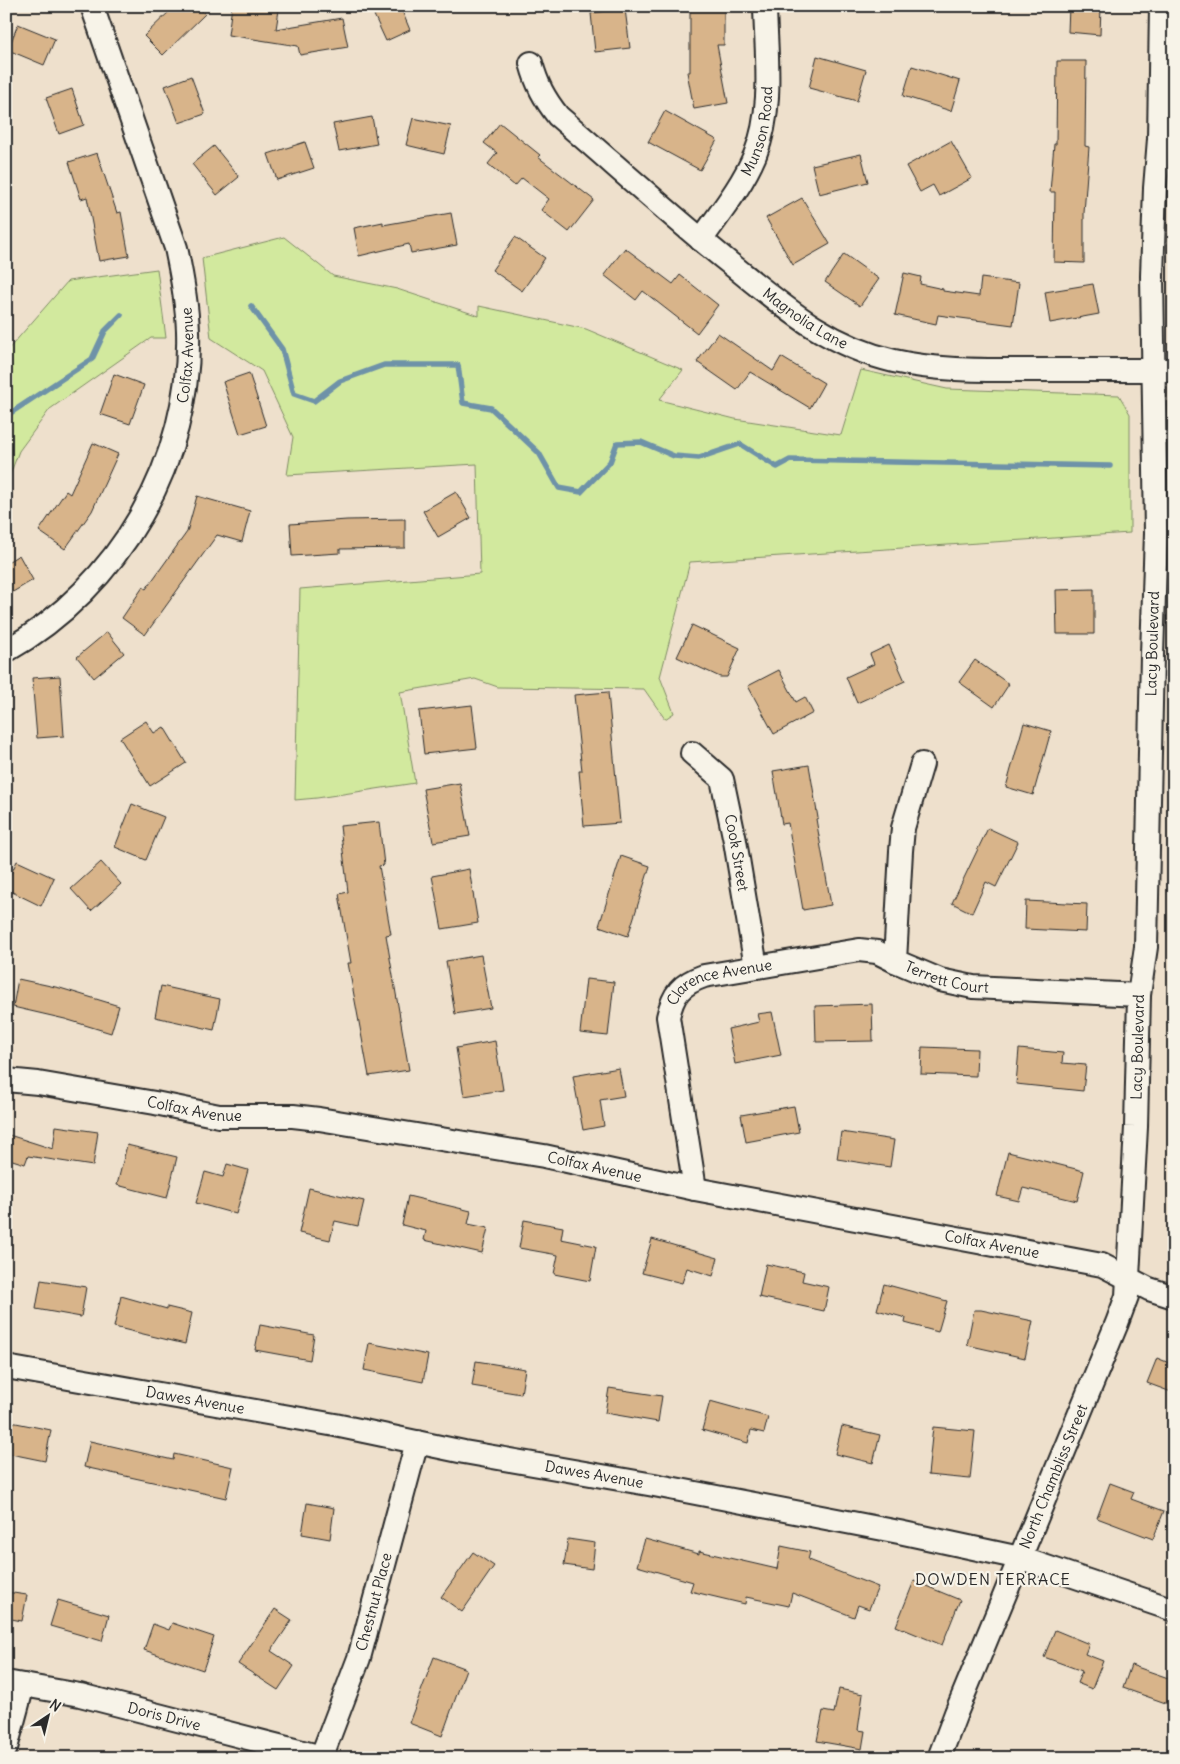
<svg xmlns="http://www.w3.org/2000/svg" width="1180" height="1764" font-family="Delius,sans-serif">
  <style>
    .green { fill: #d2e99e; stroke: #7e8a64 }
    .lines { fill: none; stroke-linecap: round; stroke-linejoin: round }
    .stream { stroke: #6e92a8; stroke-width: 5.5 }
    .building { fill: #d8b48a; stroke: #2b2b2b }
    .minor-casing { stroke: #2b2b2b; stroke-width: 26 }
    .minor { stroke: #f7f3e8; stroke-width: 22 }
    .labels { text-anchor: middle; stroke-width: 4.5; stroke-linejoin: round; paint-order: stroke }
    .street-label { font-size: 15px; fill: #2b2b2b; stroke: #f7f3e8 }
    .neighbourhood-label { font-size: 16px; letter-spacing: 1px; fill: #2b2b2b; stroke: #f7f3e8 }
  </style>
  <rect width="100%" height="100%" fill="#eee0cc"/>
  <filter id="ink" filterUnits="userSpaceOnUse"><feTurbulence type="fractalNoise" baseFrequency=".02" numOctaves="2"/><feDisplacementMap in="SourceGraphic" scale="10" xChannelSelector="R" yChannelSelector="G"/><feConvolveMatrix kernelMatrix="1 2 1 2 8 2 1 2 1" color-interpolation-filters="sRGB"/></filter>
  <g filter="url(#ink)">
    <!-- green -->
    <path class="green" d="M284,237L333,276L397,289L479,316V306L586,329L683,370L659,400L735,419L841,435L861,370L947,389L1119,395L1130,414V533L690,562L660,677L674,713L665,719L644,689L498,687L475,679L400,692L415,783L317,798L295,800L300,589L480,574L477,464L287,475L293,437L262,371L211,338L202,258Z
      M157,269L166,338H151L50,409L19,451L6,485V352L68,281Z"/>
    <g class="lines">
      <!-- stream -->
      <path class="stream" d="M251,306L282,349L294,394L314,401L340,381L384,365H458L463,403L491,408L539,453L559,488L581,492L610,462L617,443L641,442L674,456L699,458L740,444L777,467L790,460L1110,466
        M6,416L92,359L105,331L121,315"/>
    </g>
    <!-- building -->
    <path class="building" d="M175,6H197L205,14L163,55L144,36Z
      M232,6H253L279,10L276,29L342,18L348,47L300,55L298,46L228,35Z
      M394,6H400L410,30L386,41L374,15Z
      M690,6H724V45H717L728,103L694,109L687,72H690Z
      M1069,6H1101L1100,35L1068,32Z
      M625,9L630,48L595,52L591,13Z
      M18,24L55,39L44,65L8,50Z
      M817,56L866,70L857,101L809,88Z
      M1057,61H1086L1085,146L1089,147L1084,213V263L1054,262L1055,192H1050L1054,144H1056Z
      M912,66L960,81L951,111L903,96Z
      M191,76L205,114L179,123L165,86Z
      M72,89L84,125L59,134L46,98Z
      M665,111L717,140L700,170L648,142Z
      M372,117L377,144L339,151L333,124Z
      M413,118L451,126L444,154L406,145Z
      M500,123L540,155L538,157L594,200L569,232L541,210L549,199L522,178L515,186L488,164L497,153L484,143Z
      M951,141L972,178L939,196L933,185L920,192L906,166Z
      M305,142L314,168L277,180L268,154Z
      M214,146L239,177L217,195L192,164Z
      M97,153L117,213L121,212L129,256L99,261L87,197L81,199L69,162Z
      M861,154L868,182L819,194L812,165Z
      M802,198L830,244L793,265L766,218Z
      M451,213L457,245L411,253L409,244L359,256L354,228L383,222V225Z
      M515,237L545,258L522,291L492,270Z
      M625,248L673,284L680,275L718,305L697,333L643,291L636,300L604,275Z
      M844,254L879,279L860,306L825,282Z
      M904,273L921,277L920,284L943,289V291L979,296L981,278L1019,283L1013,325L938,315L936,324L895,315Z
      M1093,284L1099,314L1050,323L1045,292Z
      M718,333L773,371L781,357L824,383L810,408L750,372L737,390L697,362Z
      M249,373L266,426L240,434L223,382Z
      M114,374L144,385L130,424L100,414Z
      M93,443L118,454L92,511L65,549L39,531L66,491L70,494Z
      M456,492L471,518L438,537L423,511Z
      M197,496L250,511L242,542L217,535L145,635L122,618L143,587L146,589L187,532Z
      M405,519V548L340,549V553L292,556L290,524L347,520Z
      M19,555L33,580L6,596V563Z
      M1094,589V634H1057L1056,590Z
      M692,625L740,648L727,677H720L677,657Z
      M107,632L124,653L94,678L77,657Z
      M889,645L905,681L857,703L846,677L874,664L870,654Z
      M975,660L1009,684L994,707L959,682Z
      M779,670L796,702L805,697L813,713L774,734L748,686Z
      M60,676L64,736L37,738L32,678Z
      M608,692L620,823L584,826L579,771H582L574,695Z
      M472,705L477,748L424,754L419,711Z
      M146,721L154,733L164,727L186,763L150,786L120,738Z
      M1024,723L1051,731L1033,795L1006,787Z
      M809,765L818,818L816,819L831,905L803,910L788,823L782,824L773,771Z
      M460,783L470,836L433,842L423,789Z
      M132,804L164,817L146,860L115,847Z
      M379,822L384,865L379,866L391,934L386,935L409,1070L369,1076L348,963H351L339,894L348,892L340,826Z
      M988,828L1018,842L996,887L986,882L972,913L952,903Z
      M621,856L650,866L628,936L599,926Z
      M17,861L54,878L41,906L6,889V884Z
      M101,862L121,884L91,911L71,889Z
      M469,869L478,923L442,929L432,876Z
      M1026,901L1087,904L1086,932L1025,929Z
      M481,955L491,1008L455,1014L446,961Z
      M18,979L60,988L119,1006L111,1033L65,1019L13,1007Z
      M586,979L614,982L608,1036L580,1033Z
      M161,986L220,999L214,1030L155,1017Z
      M872,1004L873,1041L816,1042L815,1006Z
      M772,1012L781,1055L735,1064L728,1029L759,1022L757,1014Z
      M495,1041L503,1090L464,1096L456,1048Z
      M922,1047L977,1049L976,1076L921,1074Z
      M1019,1049L1063,1053L1062,1063L1086,1065L1083,1091L1016,1084Z
      M619,1068L624,1096L600,1100L604,1126L583,1130L573,1076Z
      M794,1106L799,1132L746,1142L741,1115Z
      M56,1126L98,1132L93,1166L28,1156L25,1164L6,1158V1134L53,1149Z
      M841,1132L894,1140L890,1167L837,1159Z
      M127,1145L177,1157L167,1198L117,1185Z
      M1008,1152L1084,1171L1077,1201L1023,1188L1019,1201L997,1196Z
      M227,1164L248,1170L236,1214L196,1203L205,1172L223,1177Z
      M309,1188L364,1201L358,1226L335,1221L330,1240L299,1233Z
      M408,1196L471,1211L468,1224L488,1228L482,1253L424,1240L426,1231L402,1225Z
      M524,1220L563,1227L561,1239L596,1246L590,1281L554,1274L558,1255L519,1248Z
      M652,1239L718,1258L713,1276L687,1268L682,1283L642,1273Z
      M766,1264L804,1272L802,1281L829,1287L824,1311L759,1297Z
      M41,1280L86,1287L81,1317L36,1309Z
      M884,1284L947,1301L938,1332L905,1323L906,1318L877,1310Z
      M121,1296L167,1309V1307L192,1313L185,1344L114,1327Z
      M974,1310H981L1033,1321L1025,1358L967,1345Z
      M260,1325L314,1335L310,1360L255,1350Z
      M369,1343L428,1355L423,1382L364,1370Z
      M1157,1358L1174,1365V1393L1147,1383Z
      M476,1361L525,1369L521,1394L472,1386Z
      M609,1388L662,1396L658,1422L605,1413Z
      M710,1401L768,1417L764,1433L751,1430L748,1443L702,1430Z
      M6,1421L51,1430L45,1461L6,1453Z
      M842,1426L880,1435L873,1463L835,1454Z
      M933,1427L975,1431L970,1479L928,1475Z
      M90,1441L173,1460L174,1454L233,1467L226,1498L84,1467Z
      M1110,1483L1134,1492L1131,1499L1164,1511L1153,1539L1097,1518Z
      M307,1503L334,1508L330,1539L302,1534Z
      M568,1539L595,1543L592,1569L564,1565Z
      M645,1539L699,1554V1551L777,1569L781,1546L810,1552L808,1560L878,1587L869,1609L858,1605L854,1617L792,1593L789,1606L746,1597L745,1604L690,1591L693,1582L637,1566Z
      M473,1552L494,1566L462,1612L441,1597Z
      M914,1581L960,1600L942,1645L896,1626Z
      M6,1592L27,1595L22,1621L6,1618Z
      M58,1600L109,1615L102,1641L50,1626Z
      M275,1609L292,1620L271,1651L294,1666L278,1690L238,1664Z
      M172,1623L214,1637L203,1670L144,1650L153,1624L169,1630Z
      M1055,1630L1089,1644L1085,1654L1103,1661L1092,1689L1077,1683L1082,1671L1044,1657Z
      M434,1657L466,1669L442,1736L409,1723Z
      M1131,1665L1174,1680V1706L1123,1688Z
      M839,1689L863,1694L858,1730L865,1731L862,1749L817,1741L823,1711L834,1713Z"/>
    <g class="lines">
      <defs>
        <g id="minor">
          <path id="s1" d="M531,63C537,85 544,98 558,116C614,164 670,215 727,261C781,304 825,345 894,361C938,371 985,370 1030,370C1078,370 1126,370 1174,370"/>
          <path id="s2" d="M701,240C720,213 742,186 755,155C774,109 766,55 765,6"/>
          <path id="s3" d="M6,651C119,587 192,461 188,331C187,303 182,276 176,248L92,6"/>
          <path id="s4" d="M692,753L722,779L735,841L756,967"/>
          <path id="s5" d="M922,764L903,828L901,851L895,961L940,980L973,987L1139,995"/>
          <path id="s6" d="M6,1080L38,1083L155,1103L219,1116H293L319,1119L544,1156L695,1189L1102,1265L1149,1289L1174,1297"/>
          <path id="s7" d="M695,1189L668,1017C673,994 681,984 704,976L859,950L877,952L895,961"/>
          <path id="s8" d="M6,1367L335,1425L464,1452L654,1485L899,1532L1020,1558L1174,1610"/>
          <path id="s9" d="M6,1682L80,1695L322,1757"/>
          <path d="M6,1748L23,1685"/>
          <path id="s10" d="M321,1758L359,1658L417,1442"/>
          <path id="s11" d="M939,1758L956,1713L1117,1323L1127,1296L1136,1127L1139,995L1146,947L1152,655L1156,533L1152,276L1155,188L1159,139L1161,6"/>
        </g>
      </defs>
      <!-- minor casing -->
      <use href="#minor" class="minor-casing"/>
      <!-- minor -->
      <use href="#minor" class="minor"/>
    </g>
  </g>
  <g class="labels">
    <!-- street labels -->
    <g class="street-label">
      <text dy="5" stroke="none"><textPath href="#s2" startOffset="125">Munson Road</textPath></text>
      <text dy="5" stroke="none"><textPath href="#s1" startOffset="380">Magnolia Lane</textPath></text>
      <text dy="5" stroke="none"><textPath href="#s3" startOffset="362">Colfax Avenue</textPath></text>
      <text dy="5" stroke="none"><textPath href="#s11" startOffset="1152">Lacy Boulevard</textPath></text>
      <text dy="5" stroke="none"><textPath href="#s4" startOffset="115">Cook Street</textPath></text>
      <text dy="5" stroke="none"><textPath href="#s5" startOffset="255">Terrett Court</textPath></text>
      <text dy="5" stroke="none"><textPath href="#s7" startOffset="244">Clarence Avenue</textPath></text>
      <text dy="5" stroke="none"><textPath href="#s11" startOffset="748">Lacy Boulevard</textPath></text>
      <text dy="5" stroke="none"><textPath href="#s6" startOffset="191">Colfax Avenue</textPath></text>
      <text dy="5" stroke="none"><textPath href="#s6" startOffset="596">Colfax Avenue</textPath></text>
      <text dy="5" stroke="none"><textPath href="#s6" startOffset="1001">Colfax Avenue</textPath></text>
      <text dy="5" stroke="none"><textPath href="#s8" startOffset="192">Dawes Avenue</textPath></text>
      <text dy="5" stroke="none"><textPath href="#s8" startOffset="598">Dawes Avenue</textPath></text>
      <text dy="5" stroke="none"><textPath href="#s11" startOffset="304">North Chambliss Street</textPath></text>
      <text dy="5" stroke="none"><textPath href="#s10" startOffset="165">Chestnut Place</textPath></text>
      <text dy="5" stroke="none"><textPath href="#s9" startOffset="162">Doris Drive</textPath></text>
    </g>
    <!-- neighbourhood labels -->
    <g class="neighbourhood-label">
      <text x="993" y="1585">DOWDEN TERRACE</text>
    </g>
  </g>
  <!-- margin -->
  <rect width="1180" height="1764" fill="none" stroke="#f7f3e8" stroke-width="25"/>
  <rect x="12" y="12" width="1155" height="1739" fill="none" stroke="#2b2b2b" stroke-width="2" filter="url(#ink)"/>
  <!-- north arrow -->
  <g transform="translate(48 1716) rotate(35)" stroke="#f7f3e8" stroke-width="4" paint-order="stroke">
  <path d="M0-4L9 19L0 12L-9 19Z" fill="#2b2b2b"/>
  <text y="-8" font-size="14" font-weight="bold" text-anchor="middle" fill="#2b2b2b">N</text>
  </g>
</svg>
